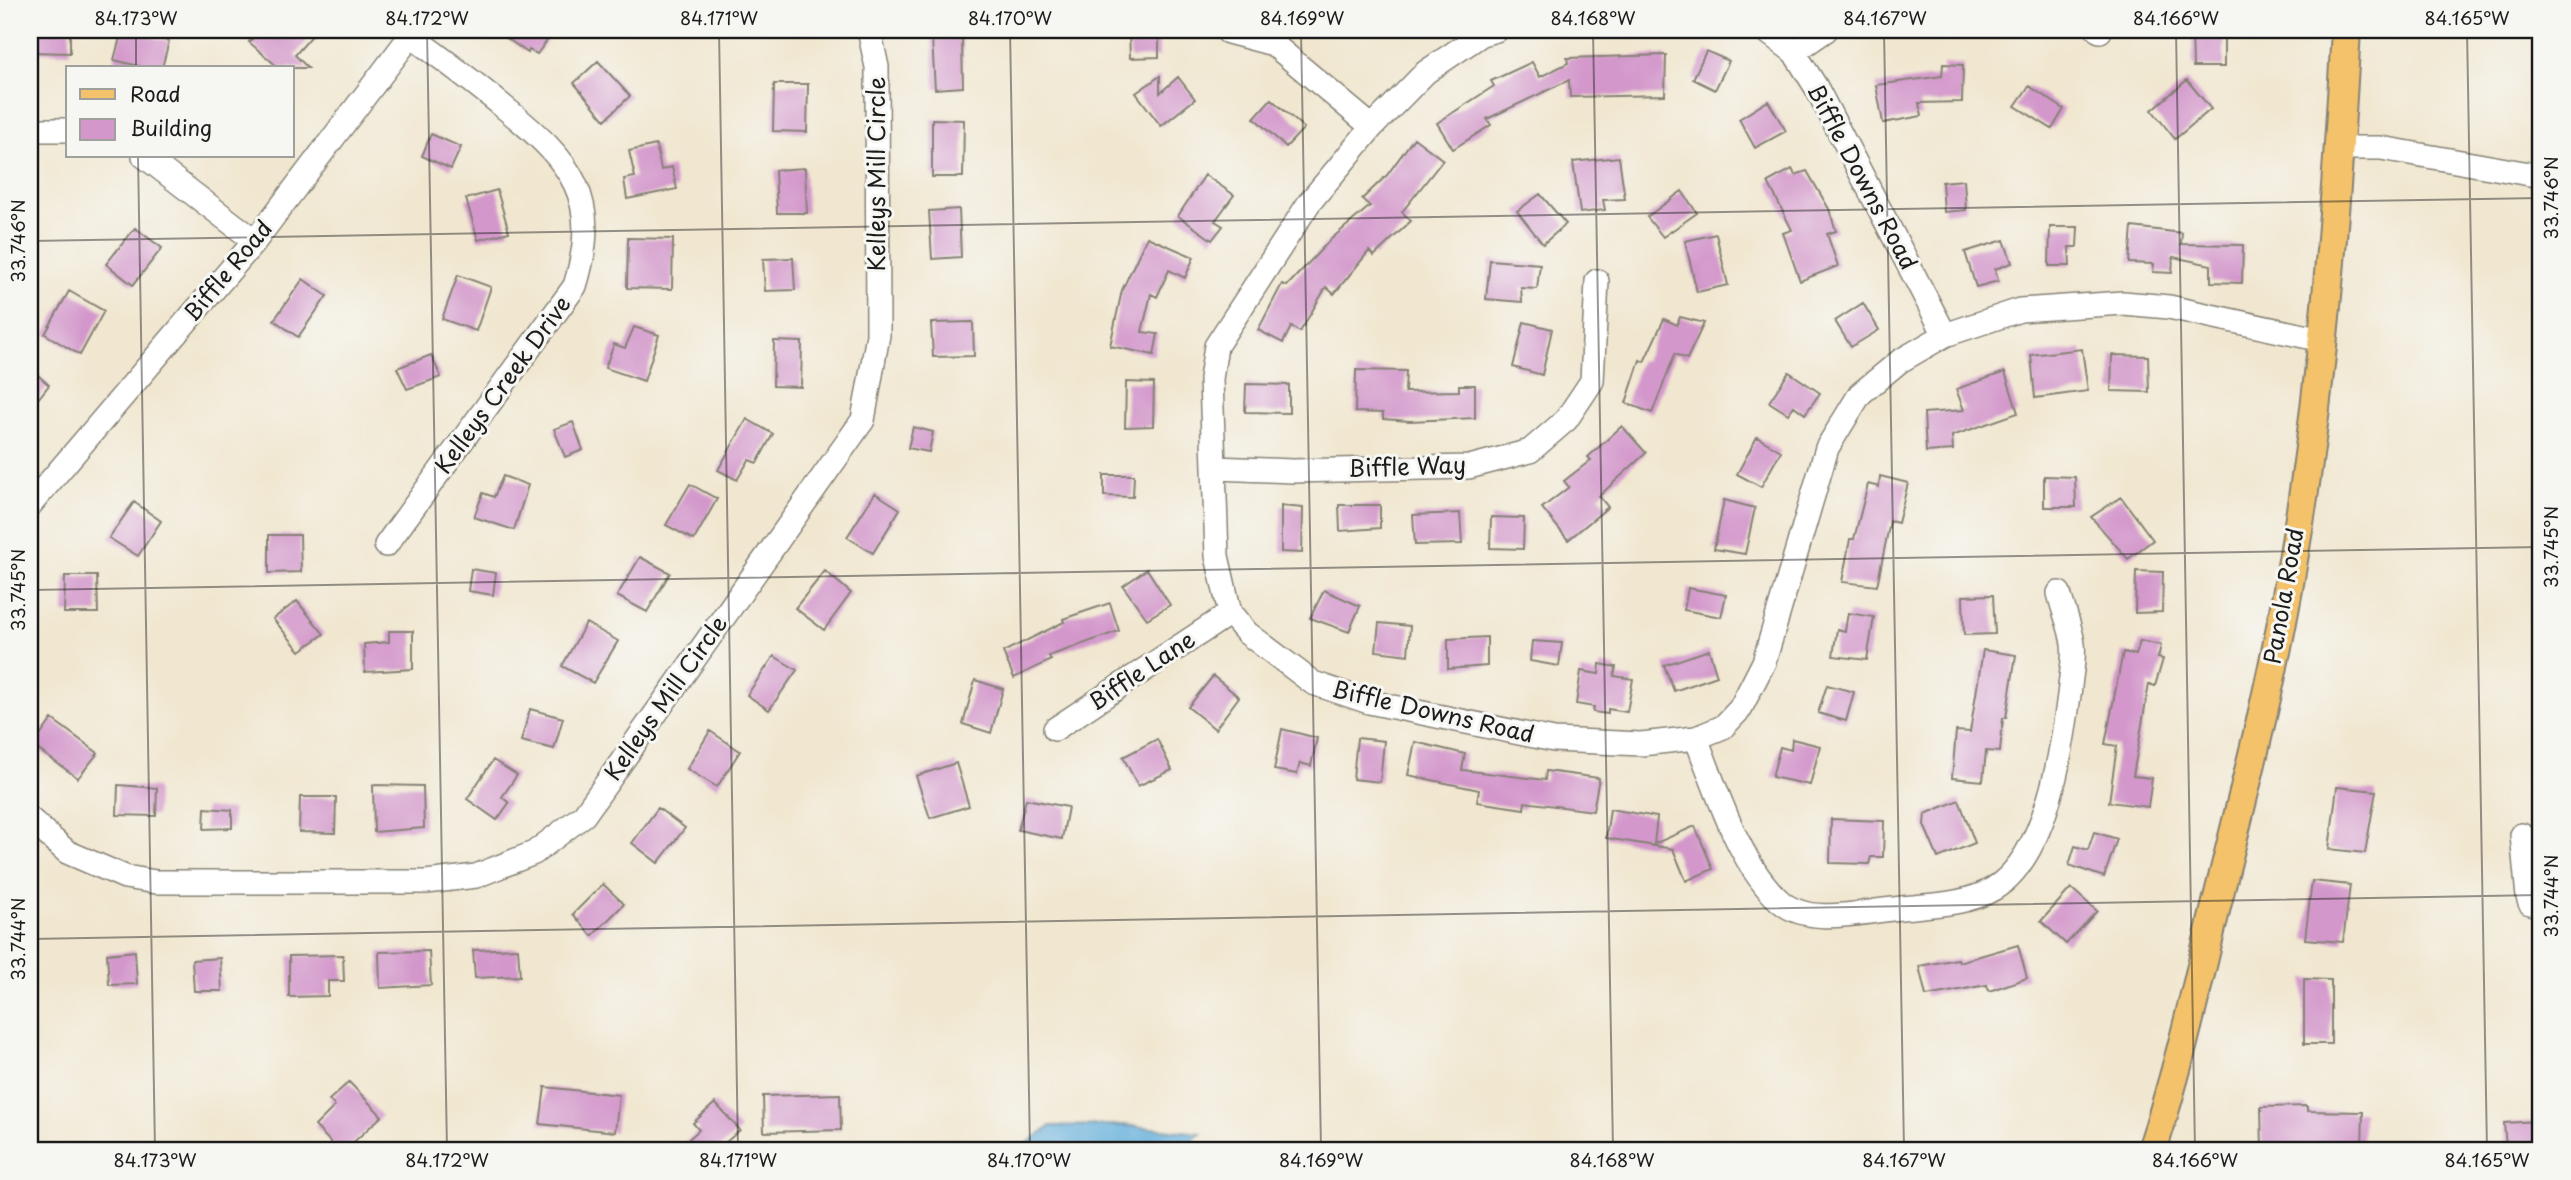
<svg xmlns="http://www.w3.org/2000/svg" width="2571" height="1180" font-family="'Playpen Sans',sans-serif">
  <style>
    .water { fill: #62aedb; stroke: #3f657c; stroke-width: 2 }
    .building { fill: #d397cb }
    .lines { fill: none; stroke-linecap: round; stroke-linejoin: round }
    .minor-casing { stroke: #868276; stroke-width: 26 }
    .major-casing { stroke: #868276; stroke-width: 32 }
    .minor { stroke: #fff; stroke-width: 23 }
    .major { stroke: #f3c26a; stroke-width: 28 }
    .ticks { fill: none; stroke: #1c1c1c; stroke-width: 2; stroke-opacity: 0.45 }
    .labels { text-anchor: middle; stroke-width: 6; stroke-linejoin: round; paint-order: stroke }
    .street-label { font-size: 23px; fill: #1c1c1c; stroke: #f6f6f2 }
    .neatline { fill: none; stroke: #1c1c1c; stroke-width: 2.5 }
    .ticks-label { font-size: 18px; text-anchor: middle; fill: #1c1c1c }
  </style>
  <rect width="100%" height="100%" fill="#f6f6f2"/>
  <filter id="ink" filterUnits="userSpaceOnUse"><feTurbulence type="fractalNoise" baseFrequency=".0143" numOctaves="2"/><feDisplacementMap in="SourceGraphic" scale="14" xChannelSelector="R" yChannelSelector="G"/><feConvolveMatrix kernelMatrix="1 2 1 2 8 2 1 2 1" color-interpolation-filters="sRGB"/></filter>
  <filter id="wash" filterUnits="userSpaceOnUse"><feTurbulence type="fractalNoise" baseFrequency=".00686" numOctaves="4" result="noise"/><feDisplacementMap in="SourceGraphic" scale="28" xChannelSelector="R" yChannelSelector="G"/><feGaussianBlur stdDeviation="1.57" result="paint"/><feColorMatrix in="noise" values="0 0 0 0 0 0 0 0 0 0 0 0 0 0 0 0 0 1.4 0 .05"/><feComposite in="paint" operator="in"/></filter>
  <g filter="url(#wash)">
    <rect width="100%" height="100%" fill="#f1e7d0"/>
    <!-- water -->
    <path class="water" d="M1122,1125L1201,1133L1181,1150H1019L1050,1126Z"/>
    <g id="blocks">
      <!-- building -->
      <path class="building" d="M30,30H70V53L30,52Z
        M122,30L169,41L162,68H147L114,60Z
        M261,30H317L295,55L308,68H279L249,42Z
        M495,30H555L537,54L529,50L528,53Z
        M1129,30H1159V57L1130,58Z
        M2192,30H2224V67H2193Z
        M932,39H962L963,87L935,89Z
        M1706,51L1729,61L1715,90L1693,79Z
        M1666,55L1665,95L1570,97L1569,80L1487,119L1491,125L1453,149L1437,123L1494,86L1491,81L1532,62L1540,77L1568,63L1567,58Z
        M598,61L630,96L605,120L574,83Z
        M1943,64L1963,65L1962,102L1919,103L1922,116L1883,123L1876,85L1942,76Z
        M1160,76V93L1178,77L1195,99L1161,126L1136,93Z
        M2187,80L2211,109L2175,139L2152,110Z
        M774,84H808L807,132L773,131Z
        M2029,86L2064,109L2052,129L2015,106Z
        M1271,99L1304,128L1286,147L1254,118Z
        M1768,101L1786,131L1755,148L1739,119Z
        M932,119L964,120L963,177H932Z
        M431,134L461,147L451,169L422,156Z
        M1414,138L1443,160L1402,212L1411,221L1374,256L1369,251L1334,294L1326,287L1300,332L1291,327L1283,343L1258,330L1282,284L1287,286L1330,240L1370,206L1362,199L1387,175Z
        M656,145L661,170L672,167L677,189L627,199L624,179L635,177L629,151Z
        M1619,157L1625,199L1603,200L1605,210L1580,213L1573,162Z
        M805,168L807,213H777L775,170Z
        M1792,169L1795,175L1807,171L1829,209L1836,231L1827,234L1838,266L1800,281L1783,233L1792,230L1768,182Z
        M1205,175L1234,195L1215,221L1223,226L1212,240L1178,216Z
        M1964,180L1966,210L1944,212L1942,182Z
        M497,190L509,232L478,240L466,199Z
        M1682,191L1697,213L1663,237L1647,217Z
        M1540,194L1566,224L1543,244L1517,211Z
        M959,209L961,257L932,259L929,211Z
        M2050,227H2078L2077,247H2069L2070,266H2049Z
        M2132,227L2182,233L2181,244L2243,245L2242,283L2211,282V265L2173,257L2172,273L2153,272L2154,264L2129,263Z
        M135,228L162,248L133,285L106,264Z
        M1716,234L1728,285L1697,292L1685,241Z
        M1147,237L1194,257L1185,278L1169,270L1157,297L1151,294L1142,332L1158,334L1154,355L1110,346L1122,290Z
        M628,238L673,239L672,289L627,288Z
        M2004,240L2012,263L1995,269L1998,281L1976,287L1965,252Z
        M793,258L795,290L765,291L763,259Z
        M1490,260L1540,264L1537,289L1521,288L1522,302L1486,299Z
        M458,275L491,287L476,331L442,319Z
        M303,279L327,296L298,337L274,320Z
        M69,291L104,311L80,355L45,334Z
        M1863,303L1879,330L1851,347L1835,321Z
        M1680,317L1704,323L1687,359L1675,354L1652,413L1626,403L1640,360L1644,362L1664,319L1677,325Z
        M973,322L974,356L933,357L931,323Z
        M1524,322L1552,329L1542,375L1513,367Z
        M634,327L659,335L644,381L605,368L614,344L625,348Z
        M774,341L802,342L801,387L773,386Z
        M2082,349L2088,391L2035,398L2031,355Z
        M431,355L441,377L407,389L397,368Z
        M2112,355L2148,356L2149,392L2111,391Z
        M30,368L49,385L30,409Z
        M1356,370L1406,371L1405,392L1459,391V385H1475V418L1410,421L1383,419V413L1355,412Z
        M1789,372L1820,393L1805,414L1794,406L1788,414L1769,402Z
        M2005,372L2018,413L1952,436L1953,450L1926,452L1924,413L1964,410L1956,389Z
        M1126,382L1154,383L1153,426L1125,427Z
        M1246,384L1289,385V413L1245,412Z
        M747,419L773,434L757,463L749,460L737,480L718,470Z
        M573,422L583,450L565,457L554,429Z
        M1622,426L1646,453L1599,496L1608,507L1568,540L1542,508L1569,487L1564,481L1591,460L1588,457Z
        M913,427L933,432L929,452L908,448Z
        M1757,437L1781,451L1761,487L1737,474Z
        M1104,475H1134L1133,497L1104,496Z
        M503,476L528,485L514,530L474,517L483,493L494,497Z
        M1880,476L1908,483L1898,523L1890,521L1877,586L1842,582L1850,539H1854L1868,484L1879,487Z
        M2044,476L2075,477L2076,507H2044Z
        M690,484L717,499L694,540L666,525Z
        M875,493L900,509L873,553L847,537Z
        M2121,497L2153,540L2128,559L2091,517Z
        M1724,500L1755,508L1745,554L1714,549Z
        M134,502L161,521L138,556L109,538Z
        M1339,505H1380V528L1340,531Z
        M1281,506L1303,508L1302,553L1281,552Z
        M1460,513L1462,544L1415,545L1413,515Z
        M1491,517L1524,518L1523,549L1490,548Z
        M269,535H300L301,572L269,573Z
        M640,557L670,573L647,612L617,596Z
        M471,569L496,573L493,595L468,591Z
        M1147,569L1170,605L1147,619L1123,586Z
        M825,571L851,593L824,630L795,608Z
        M2136,571L2163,572L2162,612L2135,613Z
        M65,576H97L98,613H64Z
        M1688,588L1726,595L1721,617L1684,610Z
        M1324,590L1360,606L1349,632L1310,618Z
        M1993,595L1995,634L1964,635L1963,596Z
        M297,601L324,634L300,651L273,619Z
        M1110,603L1119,631L1049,656L1051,660L1014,678L1003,652L1064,622L1063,619Z
        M1848,613L1874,617L1867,660L1833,656L1837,629L1845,631Z
        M586,623L618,641L593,683L562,666Z
        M1379,623L1410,626L1408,655L1376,651Z
        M389,631H413V669L365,672L364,644L389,642Z
        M1487,637V666L1448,669V639Z
        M1532,641L1562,643L1559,666L1530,661Z
        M2140,641L2161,645L2158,658L2163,659L2155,686L2149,684L2133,776L2152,778L2148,807L2109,802L2117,746L2105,744L2123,652L2136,655Z
        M1709,650L1717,676L1674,691L1664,665Z
        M1983,650L2016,655L2006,718H2003L2000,752L1986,751L1983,781L1952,778L1956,731L1970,732Z
        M774,656L797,670L769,710L747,695Z
        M1600,664L1616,667L1614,676L1633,679L1627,712L1608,709V714L1593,712L1594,707L1576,704L1581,671L1599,674Z
        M1213,676L1239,697L1215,729L1188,707Z
        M975,680L1003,689L991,733L963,724Z
        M1827,685L1854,692L1846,721L1818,713Z
        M530,709L563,718L554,749L521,741Z
        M52,719L98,753L78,778L33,746Z
        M1282,729L1317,738L1311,766L1300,763L1297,774L1274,770Z
        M710,731L740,751L717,787L687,769Z
        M1357,738L1384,741L1380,782L1353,779Z
        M1157,739L1172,770L1138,786L1123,757Z
        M1792,739L1820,746L1810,785L1772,777L1780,747L1791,750Z
        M1415,742L1465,754L1462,770L1545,780L1546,771L1599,778L1593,811L1525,802L1524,809L1477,802L1479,790L1408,775Z
        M493,760L517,775L502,797L509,803L497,820L467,799Z
        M956,763L969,806L930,818L916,776Z
        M118,785L157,788L156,816L117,815Z
        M373,785L423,786L424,828L374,832Z
        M2337,787L2376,791L2365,853L2329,849Z
        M300,797H336L335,833L299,832Z
        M1026,799L1068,807L1062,839L1018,830Z
        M1959,800L1975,843L1938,858L1924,825L1925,814Z
        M205,808L232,810V828L204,829Z
        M658,808L685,828L658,863L632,843Z
        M1610,809L1657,817L1654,844L1695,826L1713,869L1686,881L1673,849L1606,838Z
        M1831,819L1884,821L1883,857H1871L1869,864L1830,863Z
        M2094,832L2117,839L2104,877L2069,865L2075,846L2088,850Z
        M2312,881L2350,885L2343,942L2305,939Z
        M603,884L624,904L592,936L573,914Z
        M2071,888L2097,911L2066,944L2041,921Z
        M2018,945L2027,978L1989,991L1987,985L1926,996L1919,966L1958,959L1959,962Z
        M518,948L520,976L475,978L473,950Z
        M135,951L137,984L109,985L107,954Z
        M429,951L431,985L380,988L379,952Z
        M343,955L344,981H328V996L289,997V956Z
        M220,958L222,991H194L192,960Z
        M2304,979L2331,980V1044H2304Z
        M349,1082L382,1116L345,1150H338L315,1126L335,1106L329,1100Z
        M545,1087L619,1095L615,1132L540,1124Z
        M840,1094L841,1130L764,1132L763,1096Z
        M715,1103L740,1130L717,1150H676L699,1130L693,1123Z
        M2307,1106V1111L2363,1112L2362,1150H2262L2261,1107Z
        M2538,1121L2540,1146L2506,1148L2504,1123Z"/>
    </g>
  </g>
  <g filter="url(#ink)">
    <use href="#blocks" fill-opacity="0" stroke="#868276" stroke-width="2"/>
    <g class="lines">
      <defs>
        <path id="minor" d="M1496,30L1482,34L1426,72L1372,127L1309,203L1216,346L1211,379L1217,556L1230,613L1247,633L1313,683L1369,702L1554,740L1641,744L1696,738L1723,727L1740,709L1764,662L1827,448L1860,394L1900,361L1945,335L2020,310L2123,303L2169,307L2322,340
          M1765,30L1794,52L1816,87L1945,335
          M2098,30L2100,31
          M1228,32L1273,44L1372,127
          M1794,52L1826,30
          M30,130H68
          M2340,148H2381L2541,176
          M144,156L255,241
          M1215,468L1293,471L1469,467L1530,451L1566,420L1592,381L1597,281
          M30,505L255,241L415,30
          M386,545L575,286C602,198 572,162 505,108C475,83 443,59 411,36
          M1055,729L1230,613
          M1696,738C1716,788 1739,866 1781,902C1807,924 1853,914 1884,910C1918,905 1963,907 1993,889C2048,857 2063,745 2070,687C2071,673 2075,657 2073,644C2071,627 2063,610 2059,593
          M30,819L67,852L125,877L156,882H426L476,876L534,853L584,815L863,420L878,335L877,67L869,30
          M2522,835L2528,897L2530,903L2541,905"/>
        <path id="major" d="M2152,1150C2180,1065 2199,977 2220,890C2247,780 2275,671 2293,560C2323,385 2336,207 2346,30"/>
      </defs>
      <!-- minor casing -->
      <use href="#minor" class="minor-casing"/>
      <!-- major casing -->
      <use href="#major" class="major-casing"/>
      <!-- minor -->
      <use href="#minor" class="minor"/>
      <!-- major -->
      <use href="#major" class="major"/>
    </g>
  </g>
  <!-- ticks -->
  <path class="ticks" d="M136,30V68M427,30L447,1150M719,30L738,1150M1010,30L1030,1150M1301,30L1321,1150M1593,30L1613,1150M1884,30L1904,1150M2176,30L2195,1150M2467,30L2487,1150M138,156L155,1150M30,241L2541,198M30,590L2541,547M30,939L2541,895"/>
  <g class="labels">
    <!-- street labels -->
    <g class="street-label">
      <text transform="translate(877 174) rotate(-90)" y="8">Kelleys Mill Circle</text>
      <text transform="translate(1862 177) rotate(62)" y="8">Biffle Downs Road</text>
      <text transform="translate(228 271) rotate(-50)" y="8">Biffle Road</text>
      <text transform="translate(503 385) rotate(-54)" y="8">Kelleys Creek Drive</text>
      <text transform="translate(1407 467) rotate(-2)" y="8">Biffle Way</text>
      <text transform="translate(2284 596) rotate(-80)" y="8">Panola Road</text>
      <text transform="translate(1142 671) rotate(-34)" y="8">Biffle Lane</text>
      <text transform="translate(666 698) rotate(-55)" y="8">Kelleys Mill Circle</text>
      <text transform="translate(1433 712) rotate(13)" y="8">Biffle Downs Road</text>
    </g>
  </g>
  <!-- margin -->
  <rect width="2571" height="1180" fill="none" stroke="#f6f6f2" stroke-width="77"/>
  <!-- legend -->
  <rect x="66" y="66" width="228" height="91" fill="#f6f6f2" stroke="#9f9f9c" stroke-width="2"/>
  <rect x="80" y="89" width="35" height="10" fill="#f3c26a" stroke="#9f9f9c" stroke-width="2"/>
  <text x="130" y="102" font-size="21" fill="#1c1c1c">Road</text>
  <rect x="80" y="119" width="35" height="21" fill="#d397cb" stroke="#9f9f9c" stroke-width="2"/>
  <text x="130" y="136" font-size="21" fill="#1c1c1c">Building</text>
  <rect x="38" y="38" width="2494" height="1104" class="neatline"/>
  <g class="ticks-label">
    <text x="136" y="25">84.173°W</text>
    <text x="427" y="25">84.172°W</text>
    <text x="719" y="25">84.171°W</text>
    <text x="1010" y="25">84.170°W</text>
    <text x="1302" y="25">84.169°W</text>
    <text x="1593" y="25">84.168°W</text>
    <text x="1885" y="25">84.167°W</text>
    <text x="2176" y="25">84.166°W</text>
    <text x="2467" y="25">84.165°W</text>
    <text transform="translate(2552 198) rotate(-90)" y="6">33.746°N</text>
    <text transform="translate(19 241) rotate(-90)" y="6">33.746°N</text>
    <text transform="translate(2552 547) rotate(-90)" y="6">33.745°N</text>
    <text transform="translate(19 590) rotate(-90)" y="6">33.745°N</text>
    <text transform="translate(2552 896) rotate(-90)" y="6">33.744°N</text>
    <text transform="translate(19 939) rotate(-90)" y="6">33.744°N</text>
    <text x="155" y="1167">84.173°W</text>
    <text x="447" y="1167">84.172°W</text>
    <text x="738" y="1167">84.171°W</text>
    <text x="1029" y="1167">84.170°W</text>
    <text x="1321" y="1167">84.169°W</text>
    <text x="1612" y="1167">84.168°W</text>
    <text x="1904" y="1167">84.167°W</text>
    <text x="2195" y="1167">84.166°W</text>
    <text x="2487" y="1167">84.165°W</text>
  </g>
</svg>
